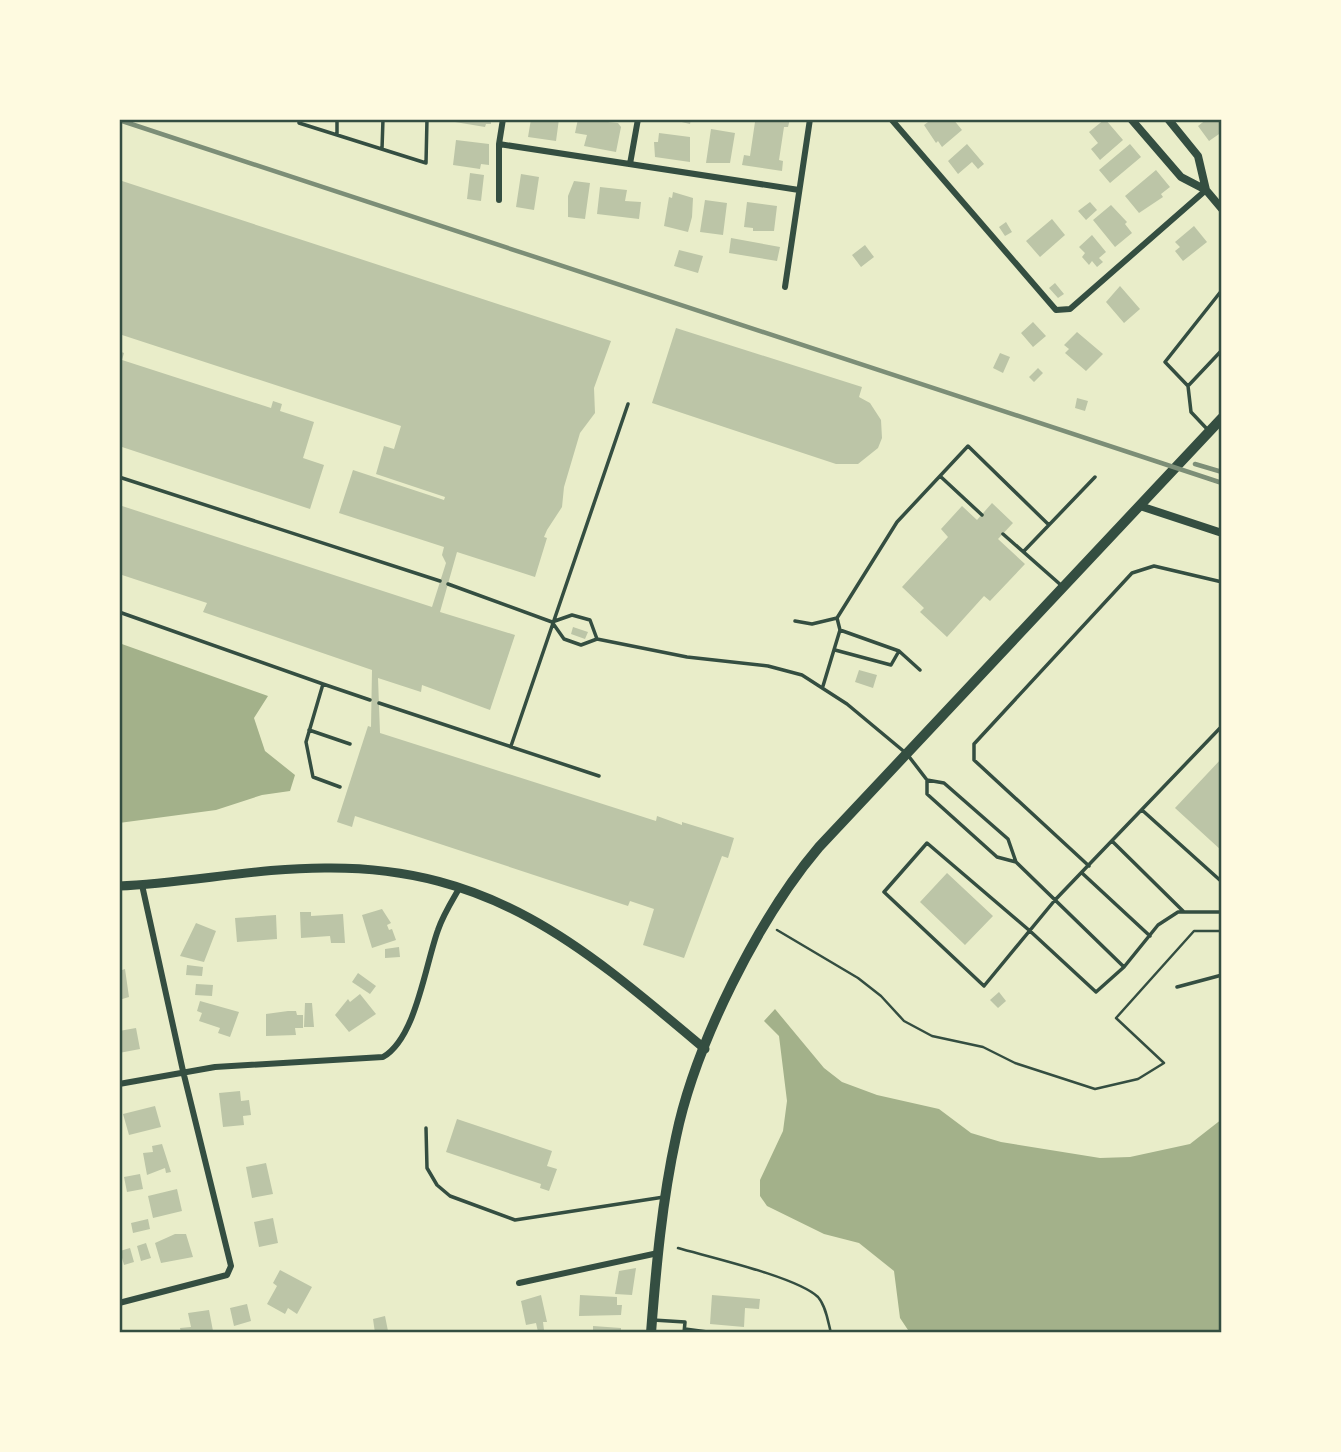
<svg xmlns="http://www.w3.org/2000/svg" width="1341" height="1452" font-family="Helvetica,sans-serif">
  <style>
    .water { fill: #a3b18a }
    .building { fill: #bcc5a7 }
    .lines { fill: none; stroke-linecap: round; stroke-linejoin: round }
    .path { stroke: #344e41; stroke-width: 2.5 }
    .service { stroke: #344e41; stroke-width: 3.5 }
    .minor { stroke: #344e41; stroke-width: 6 }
    .tertiary { stroke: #344e41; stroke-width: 8 }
    .secondary { stroke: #344e41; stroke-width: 9 }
    .primary { stroke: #344e41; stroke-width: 10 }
    .rail { stroke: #7c8e77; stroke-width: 4.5 }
    .neatline { fill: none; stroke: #344e41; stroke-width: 2.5 }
  </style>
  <rect width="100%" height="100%" fill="#e9edc9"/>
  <!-- water -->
  <path class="water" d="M119,643L268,696L254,718L265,751L295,775L290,791L262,795L216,810L119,823Z
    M775,1009L824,1068L842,1082L877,1095L939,1109L971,1133L1001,1142L1100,1158L1130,1157L1190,1144L1222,1119V1333H910L900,1318L894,1271L859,1243L824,1234L767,1206L760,1196V1180L783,1131L787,1101L779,1036L764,1021Z"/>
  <!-- building -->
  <path class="building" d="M456,119H491V124H486L485,127L455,122Z
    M531,119H559L556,141L528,137Z
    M578,119L618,123L621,127L616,152L584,146L587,135L575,133Z
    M669,119H691L690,124Z
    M746,119H790L788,127H784L779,160L783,161L782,171L742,165L744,155L750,156L755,122Z
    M932,119H953L962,130L942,147L938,141L936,143L924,125Z
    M1105,119L1123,140L1100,160L1091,149L1098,143L1089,132Z
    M1207,119H1222V132L1209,141L1198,126Z
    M711,129L735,133L730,163H706Z
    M659,133L690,137V162L655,157L654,142H658Z
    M456,140L489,144V165L481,164L480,169L453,165Z
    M967,144L984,164L978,169L972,162L958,174L948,161Z
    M1130,144L1141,157L1110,183L1099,170Z
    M1156,170L1170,187L1161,194L1163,197L1139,213L1125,196Z
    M470,173L484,175L481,201L467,199Z
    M521,174L539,177L534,210L516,207Z
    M119,180L611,341L594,388L595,413L580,433L564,487L562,507L547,530L544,537L547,538L535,577L457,552L440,612L515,635L490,710L422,685L421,692L378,678L380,733L656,821L657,816L682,825V822L734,838L728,858L722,856L684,958L643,945L654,909L630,901L628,906L355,816L352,827L337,822L368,726L371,727L372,670L203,612L207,603L119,574V505L432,607L446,563L442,555L444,547L339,513L353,470L444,500L445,497L376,474L384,446L394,449L401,426L119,334Z
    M574,181L590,183L585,219L568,217V196Z
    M600,187L627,190L625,201L641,202L639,219L597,214Z
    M673,192L693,198L692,217L688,232L664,226L669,197L672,198Z
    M705,200L727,203L723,235L700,232Z
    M747,202L777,206L774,231H753V228L744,227Z
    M1090,202L1097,210L1086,220L1078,211Z
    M1111,205L1127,222L1125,224L1132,233L1115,247L1093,220Z
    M1052,219L1065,235L1040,257L1026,241Z
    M1006,222L1012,232L1005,236L999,227Z
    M1194,226L1207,242L1183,261L1175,251L1180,247L1175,242Z
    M1092,235L1106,252L1099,258L1103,262L1097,267L1092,261L1089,265L1082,257L1085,253L1079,247Z
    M731,238L780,247L777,261L729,253Z
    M865,245L874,257L861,267L852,255Z
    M679,250L703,256L698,273L674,266Z
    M1055,283L1064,294L1058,298L1049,288Z
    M1120,286L1140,309L1124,323L1106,302Z
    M1033,322L1046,336L1033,347L1021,333Z
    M676,328L862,387L859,397L870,403L881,420L882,438L878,448L858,464H836L652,403Z
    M1077,332L1103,354L1086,371L1065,353L1069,349L1064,345Z
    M119,351L124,353L122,360L271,408L273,401L282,404L280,411L314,422L303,458L324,465L310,509L119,446Z
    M1000,353L1010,357L1003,373L993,368Z
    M1038,368L1043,373L1034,382L1029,377Z
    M1077,398L1088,401L1085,411L1075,408Z
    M992,503L1013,523L998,539L1025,564L990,601L984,596L947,637L920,612L924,608L902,587L948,537L941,529L962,506L977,520Z
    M573,627L588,632L585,639L571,634Z
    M859,670L877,675L873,688L855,682Z
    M1222,758V851L1175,808Z
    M947,873L993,916L965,945L920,902Z
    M382,909L391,923L387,925L389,930L392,929L396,940L372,948L362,915Z
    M300,912H311V916L343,914L345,943H331L330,936L301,938Z
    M276,915L277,939L237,942L235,918Z
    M196,923L216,931L204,962L180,956Z
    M399,947L400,957L385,958V949Z
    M187,965L203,967L202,976L186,975Z
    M125,969L129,997L119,1000V971Z
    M358,973L376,986L370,994L352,982Z
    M196,984L213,985L212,996L195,995Z
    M999,992L1006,1001L998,1008L990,1000Z
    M360,994L376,1014L349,1032L335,1015L348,999L350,1002Z
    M200,1001L239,1012L230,1037L218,1033L220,1028L199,1021L202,1013L197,1011Z
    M305,1003H312L314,1027H304Z
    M288,1011H296L297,1015H303V1028H295L296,1035L266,1036V1014Z
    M136,1028L140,1049L119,1053V1031Z
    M240,1091L241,1101L249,1100L251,1115L243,1116L244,1125L223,1127L219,1093Z
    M155,1106L161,1127L129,1135L123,1114Z
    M457,1119L552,1151L547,1166L557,1169L549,1191L540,1188L541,1184L446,1152Z
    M162,1144L171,1172L166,1173L165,1168L147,1175L143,1153L153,1152L152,1146Z
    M266,1163L273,1194L252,1198L246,1167Z
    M140,1174L143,1189L127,1192L124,1177Z
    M177,1189L182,1211L153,1218L148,1196Z
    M273,1218L278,1243L259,1247L254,1222Z
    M148,1219L150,1229L133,1233L131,1223Z
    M175,1234H186L193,1257L161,1263L155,1243Z
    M146,1243L151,1258L141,1261L137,1246Z
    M130,1248L134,1262L124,1265L120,1251Z
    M636,1268L632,1295L615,1294L619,1271Z
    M280,1270L312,1287L297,1314L288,1308L285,1314L267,1304L277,1286L273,1283Z
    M541,1295L547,1322H543L544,1330L538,1332L536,1323L526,1325L521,1301Z
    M580,1295L617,1297V1305H622L621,1315L579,1316Z
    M712,1295L760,1299L759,1309L745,1308L744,1327L710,1324Z
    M247,1304L251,1321L234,1326L230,1308Z
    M209,1310L213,1331L219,1330V1333H181L180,1328L191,1327L188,1313Z
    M385,1316L388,1331L375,1333L373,1319Z
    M593,1326L621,1328V1333H593Z"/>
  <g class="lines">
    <!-- path -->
    <path class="path" d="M777,930L858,978L881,996L904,1021L932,1036L983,1047L1015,1063L1095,1089L1138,1079L1164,1063L1116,1018L1194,931H1222
      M678,1248C709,1257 797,1277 818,1297C826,1306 828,1322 831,1333"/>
    <!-- service -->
    <path class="service" d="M299,119V123L426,163L427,119
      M337,135V119
      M382,149L383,119
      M1222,290L1165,362L1188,386L1222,350
      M1188,386L1191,412L1208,430
      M940,476L982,515
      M119,477L440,581
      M1003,534L1062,586
      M1024,551L1095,477
      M448,584L552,622L564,639L581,645L597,639L687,657L768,666L802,675L847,704L907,754L927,780V794L997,857L1016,862L1008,839L944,783L927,780
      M119,612L323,684L306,742L313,777L340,787
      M795,621L812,624L837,618L897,522L968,446L1049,525
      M552,622L572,615L590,620L597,639
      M835,650L891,665L899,651L840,630
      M899,651L920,670
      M323,684L370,700
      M823,686L840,630L837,618
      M379,703L599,776
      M309,730L350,744
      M511,746L628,404
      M1142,810L1222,882
      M1112,841L1183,911
      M1016,862L1124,967L1158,925L1178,912H1222
      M1089,866L974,760V744L1132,573L1154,566L1222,582
      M1082,873L1150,936
      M1124,967L1096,992L1030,931L927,843L884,892L984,986L1055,900L1222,726
      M1177,987L1222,975
      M426,1128L427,1168L437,1185L450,1196L515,1220L664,1197
      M653,1320L685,1322L684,1333
      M685,1329L715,1333"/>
    <!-- minor -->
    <path class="minor" d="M891,119L1056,310L1070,309L1206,190
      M499,144L799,190
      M630,164L638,119
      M499,200V144L503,119
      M785,287L810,119
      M119,1084L215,1067L383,1057C416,1038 425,966 438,930C443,915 452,901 460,887
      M519,1283L658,1253
      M119,1303L227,1275L231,1266L183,1071L142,885"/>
    <!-- tertiary -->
    <path class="tertiary" d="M1131,119L1181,177L1206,190L1222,209
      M1168,119L1198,156L1206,190
      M1140,506L1222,533"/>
    <!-- secondary -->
    <path class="secondary" d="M119,886C190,883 260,867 331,868C495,868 586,949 705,1049"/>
    <!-- primary -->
    <path class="primary" d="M651,1333C656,1268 662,1201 676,1137C695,1045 758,919 819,847L1222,418"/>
    <!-- rail -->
    <path class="rail" d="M119,120L1222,483
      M1195,464L1222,472"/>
  </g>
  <!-- border -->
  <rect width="1341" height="1452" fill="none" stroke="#fefae0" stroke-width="242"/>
  <rect x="121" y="121" width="1099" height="1210" class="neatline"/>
</svg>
